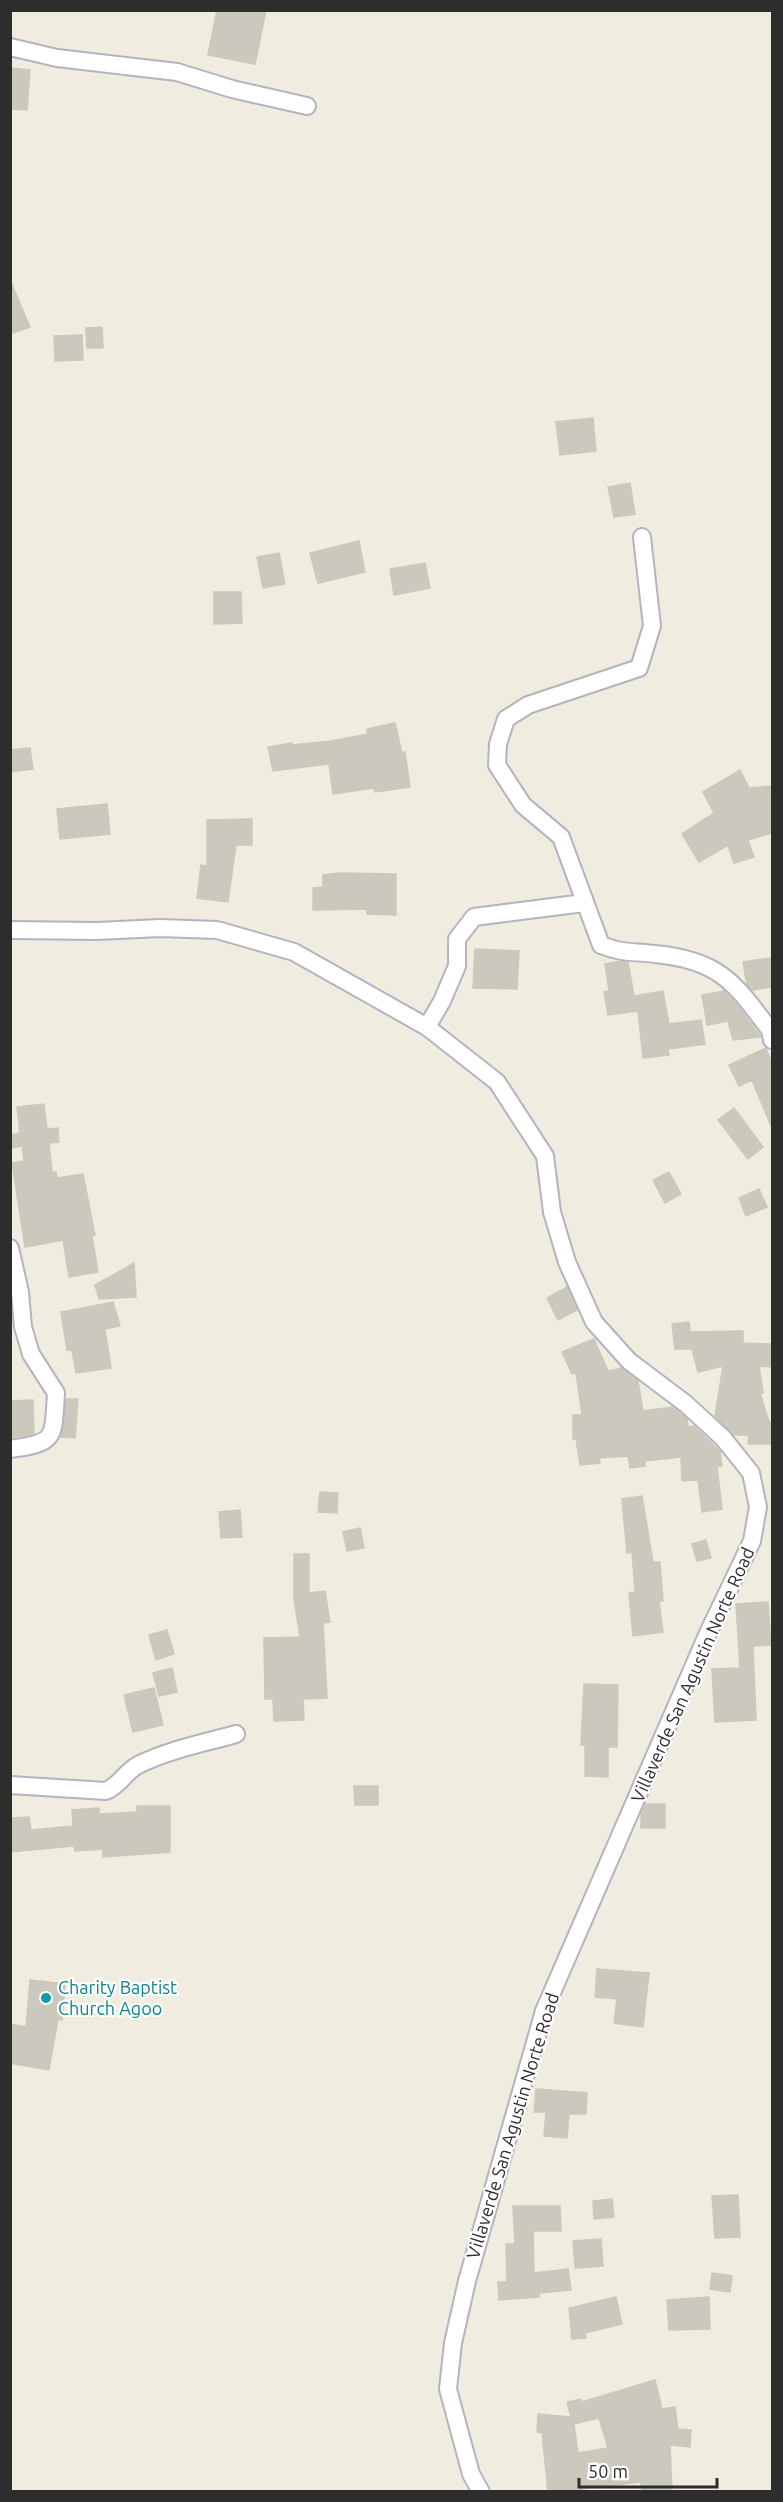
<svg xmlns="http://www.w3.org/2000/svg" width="783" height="2502" font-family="Ubuntu,sans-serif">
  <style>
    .building { fill: #cbc9be; stroke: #ccc9b8; stroke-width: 1.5; fill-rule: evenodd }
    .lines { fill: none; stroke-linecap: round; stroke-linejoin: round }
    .minor-casing { stroke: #b3b3c2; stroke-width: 20 }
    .minor { stroke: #fff; stroke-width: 16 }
    .culture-dot { fill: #0f9aa8; stroke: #fff; stroke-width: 2 }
    .labels { text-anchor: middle; stroke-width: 4.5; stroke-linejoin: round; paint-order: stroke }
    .street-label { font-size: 18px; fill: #2d2d2d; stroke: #fff }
    .culture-label { font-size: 18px; fill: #0d838f; stroke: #fff; text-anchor: start }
  </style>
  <rect width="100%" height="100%" fill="#f0ecdf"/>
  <!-- building -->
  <path class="building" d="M217,10H266L255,64L208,55Z
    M10,68L30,70L27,110L10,109Z
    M10,280L30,327L10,334Z
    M102,327L103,348H87L86,328Z
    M82,335L83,360L55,361L54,336Z
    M593,418L596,451L560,455L556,422Z
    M630,483L635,514L614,517L608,487Z
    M359,541L365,572L318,583L310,553Z
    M279,553L285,584L263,588L257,557Z
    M425,563L430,588L394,595L390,569Z
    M214,592H241L242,623L214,624Z
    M395,723L402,753L405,752L410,787L375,792L374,788L333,794L329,764L273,771L268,747L292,743V745L331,741L368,734L367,729Z
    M30,748L33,769L10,772V750Z
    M740,770L749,788L772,786V833L748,840L754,857L734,863L728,845L699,862L682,834L714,813L703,792Z
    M107,804L110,834L60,839L57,809Z
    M252,819V845H236L228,902L197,898L201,865L207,866V820Z
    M341,873L396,874V915L367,914V909L313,910V888L323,887V875Z
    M475,949L519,951L517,989L473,988Z
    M772,958V987L753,990L747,985L743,962Z
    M620,961L628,962L634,996L663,991L669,1024L701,1020L705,1044L668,1049L669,1055L643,1058L638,1011L608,1015L604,992L609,991L605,964Z
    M724,991L738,1006L761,1037L733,1040L728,1021L707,1025L702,995Z
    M766,1048L772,1064V1128L752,1080L739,1086L729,1065Z
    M44,1104L47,1129L58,1128L59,1142L49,1143L52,1172H56L57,1178L83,1174L95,1235L92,1236L98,1272L69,1277L63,1240L25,1247L12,1163L24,1161L22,1146L12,1148L11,1135L20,1133L17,1107Z
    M734,1108L763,1147L748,1159L718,1120Z
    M669,1172L681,1194L665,1203L653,1180Z
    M759,1189L767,1207L746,1216L739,1198Z
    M134,1263L136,1297L99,1299L95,1285Z
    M567,1287L577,1310L558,1320L547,1298Z
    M113,1302L120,1326L105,1329L111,1368L76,1373L72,1350H67L61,1312Z
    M689,1322L690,1332L743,1331V1343L772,1344V1367L759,1366L763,1393H760L769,1422H772V1444H748L749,1435H734L715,1416L723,1366L698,1372L692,1349H675L672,1324Z
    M594,1339L608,1371L622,1368L638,1381L643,1411L672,1407L687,1419L688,1427L694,1426L720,1451L722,1466H717L722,1509L702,1512L698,1480L682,1481L681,1457L645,1461V1466L630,1468L628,1456L599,1458L600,1463L580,1465L576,1439H573V1415H582L576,1373L572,1374L562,1352Z
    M66,1399H78L75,1438L61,1437Z
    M33,1400L34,1434L10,1438V1401Z
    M320,1492L338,1493L337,1513L318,1512Z
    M642,1496L653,1562H660L663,1601H659L663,1632L633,1636L629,1593L635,1592L632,1552L627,1553L622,1499Z
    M240,1510L242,1537L221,1538L219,1512Z
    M360,1528L364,1548L347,1551L343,1532Z
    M706,1540L711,1558L697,1561L692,1544Z
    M294,1554H309V1593L325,1591L330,1622L323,1623L327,1698L303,1699L304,1720L274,1721L273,1699H265L264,1638L300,1637L294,1599Z
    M768,1602L771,1645L753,1646L756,1720L715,1722L712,1669L740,1668L736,1604Z
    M167,1630L174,1654L156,1660L149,1635Z
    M172,1668L177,1692L159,1696L153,1673Z
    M584,1684L618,1685L617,1747H608V1777L585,1776V1745H581Z
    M154,1688L163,1725L133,1732L124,1695Z
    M354,1786H378V1805H355Z
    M645,1804H665V1828H641V1814Z
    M137,1806H170V1852L103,1857V1849L75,1851L74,1846L10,1852V1818L29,1817L31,1830L73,1826L72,1810L99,1808V1814L137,1812Z
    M597,1969L649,1973L643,2027L614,2023L617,1999L595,1997Z
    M30,1980L65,1984L62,2020L58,2019L49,2070L10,2063V2024L26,2027Z
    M536,2089L587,2093L586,2114H569L567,2138L544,2136L546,2112H534Z
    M738,2195L740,2237L715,2238L712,2196Z
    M612,2199L614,2217L594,2219L593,2201Z
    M513,2206H560L561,2231H533L534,2273L568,2269L571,2290L539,2293V2297L499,2300L498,2282H507L506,2244H515Z
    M601,2239L603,2266L575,2268L573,2241Z
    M712,2273L732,2276L730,2292L710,2289Z
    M616,2297L622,2324L585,2333L586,2338L572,2339L569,2308Z
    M709,2297L710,2329L669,2330L667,2300Z
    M655,2380L662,2409L675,2407L678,2429L691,2430L690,2447L670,2445L672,2492H642L641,2482L582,2489V2492H548L542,2433L537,2432L538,2414L571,2417L567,2402L581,2399L582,2402ZM599,2418L608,2448L578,2453L574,2424Z"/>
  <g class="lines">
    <defs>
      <path id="minor" d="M10,47L57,58L177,72L232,89L307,106
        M642,537L652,626L639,668L528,705L506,719L498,744L497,765L523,805L561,837L601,945C624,954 632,951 655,954C719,960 734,982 770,1030L772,1040
        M10,930L97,931L160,928L217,930L294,952L427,1027L497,1082L545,1156L552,1212L567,1262L594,1322L629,1361L686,1404L723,1438L751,1473L758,1507L752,1541L708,1633L544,2011L467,2281L453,2343L448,2389L471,2474L481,2492
        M427,1027L442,1001L457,966V939L474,917L584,903
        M10,1248L20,1292L23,1327L31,1354L56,1393C53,1438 57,1443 10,1449
        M10,1785L106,1791C120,1785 125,1772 138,1765C168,1750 204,1743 236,1734"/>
    </defs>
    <!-- minor casing -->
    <use href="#minor" class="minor-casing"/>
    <!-- minor -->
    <use href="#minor" class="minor"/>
  </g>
  <!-- markers -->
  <circle class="culture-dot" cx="46" cy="1998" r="6"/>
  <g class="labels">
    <!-- street labels -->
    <g class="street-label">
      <text transform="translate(693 1675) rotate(-66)" y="6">Villaverde San Agustin Norte Road</text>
      <text transform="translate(513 2126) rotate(-73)" y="6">Villaverde San Agustin Norte Road</text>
    </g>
    <!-- culture labels -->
    <g class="culture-label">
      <text x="58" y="1994">Charity Baptist<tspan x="58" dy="21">Church Agoo</tspan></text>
    </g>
  </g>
  <!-- border -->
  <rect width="783" height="2502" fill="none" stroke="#2d2d2d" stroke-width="24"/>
  <!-- scale -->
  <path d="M579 2478v9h138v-9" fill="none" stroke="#2d2d2d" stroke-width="3"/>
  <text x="588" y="2478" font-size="18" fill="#2d2d2d" stroke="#ffffff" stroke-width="4.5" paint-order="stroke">50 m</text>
</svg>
